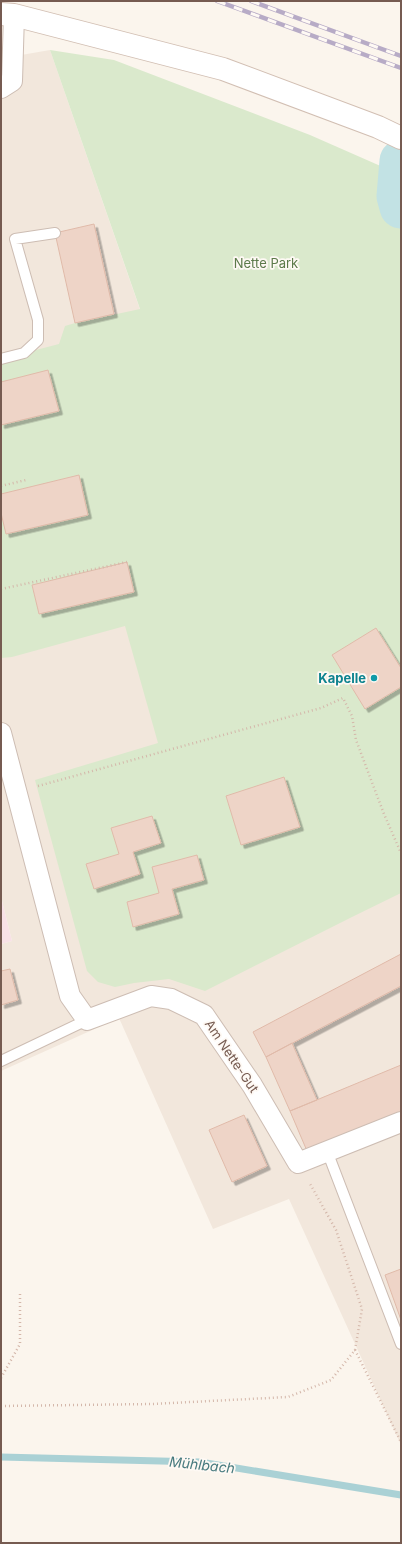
<svg xmlns="http://www.w3.org/2000/svg" width="402" height="1544" font-family="Inter,sans-serif">
  <style>
    .residential { fill: #f2e7dc }
    .medical { fill: #f8e1e6 }
    .green { fill: #dae9cc }
    .lines { fill: none; stroke-linecap: round; stroke-linejoin: round }
    .stream { stroke: #aad1d5; stroke-width: 7 }
    .river { stroke: #c2e2e4; stroke-width: 43 }
    .building { fill: #eed4c7; stroke: #e0baa9; filter: url(#shadow) }
    .service-casing { stroke: #cdbdb3; stroke-width: 12 }
    .minor-casing { stroke: #cdbdb3; stroke-width: 22 }
    .secondary-casing { stroke: #d2bfb3; stroke-width: 24 }
    .path { stroke: #d4b7aa; stroke-width: 2.5; stroke-dasharray: 1 3; stroke-linecap: butt }
    .service { stroke: #fff; stroke-width: 10 }
    .minor { stroke: #fff; stroke-width: 20 }
    .secondary { stroke: #fff; stroke-width: 22 }
    .rail-casing { stroke: #b7abc6; stroke-width: 4.5 }
    .rail { stroke: #fef9f4; stroke-width: 3; stroke-dasharray: 9; stroke-linecap: butt }
    .culture-dot { fill: #0f9aa8; stroke: #fef9f4; stroke-width: 1.5 }
    .labels { text-anchor: middle; stroke-width: 3.5; stroke-linejoin: round; paint-order: stroke }
    .park-label { font-size: 13px; fill: #5c7a4a; stroke: #fef9f4 }
    .culture-label { font-size: 13px; font-weight: bold; fill: #0d838f; stroke: #fef9f4; text-anchor: end }
    .street-label { font-size: 13px; fill: #765b51; stroke: #fef9f4 }
    .water-label { font-size: 14px; font-style: italic; fill: #497b7f; stroke: #fef9f4 }
  </style>
  <defs>
    <filter id="shadow"><feDropShadow dx="3.5" dy="3.5" stdDeviation="0" flood-color="#0004"/></filter>
  </defs>
  <rect width="100%" height="100%" fill="#fbf5ed"/>
  <!-- residential -->
  <path class="residential" d="M50,50L154,350L401,716V1445L289,1199L213,1229L119,1018L1,1071V944L12,941L1,897V60L4,58Z"/>
  <!-- medical -->
  <path class="medical" d="M1,897L12,941L1,944Z"/>
  <!-- green -->
  <path class="green" d="M50,50L114,60L310,135L401,175V893L352,917L205,991L169,979L134,983L115,987L98,982L87,971L35,780L158,743L125,626L12,657L1,658V359L59,344L65,326L75,323L140,309Z"/>
  <g class="lines">
    <!-- stream -->
    <path class="stream" d="M1,1457L200,1462L401,1495"/>
    <!-- river -->
    <path class="river" d="M401,161L398,196L401,207"/>
  </g>
  <!-- building -->
  <path class="building" d="M94,224L114,314L75,323L55,233Z
    M48,370L59,411L1,425V382Z
    M79,475L88,515L6,534L1,513V494Z
    M127,562L134,592L39,614L32,585Z
    M376,628L401,668V687L365,709L332,655Z
    M284,777L300,827L241,845L226,796Z
    M152,816L161,843L133,852L140,874L94,889L86,864L119,854L111,828Z
    M197,855L204,880L172,889L179,914L133,927L127,902L159,893L152,867Z
    M401,954V986L266,1057L253,1032Z
    M10,969L18,1000L1,1005V971Z
    M292,1043L317,1100L290,1111L266,1057Z
    M401,1065V1112L307,1151L290,1111Z
    M244,1115L267,1166L232,1182L209,1130Z
    M401,1269V1320L385,1275Z"/>
  <g class="lines">
    <defs>
      <path id="service" d="M1,359L24,353L38,340V320L15,239L55,233
        M1,1061L87,1020
        M327,1151L401,1344"/>
      <path id="minor" d="M1,88L12,81L14,15
        M1,733L70,996L87,1020L151,996L171,999L204,1015L252,1085L298,1163L401,1122"/>
      <path id="secondary" d="M1,14L14,15L223,69L378,127L401,138"/>
    </defs>
    <!-- service casing -->
    <use href="#service" class="service-casing"/>
    <!-- minor casing -->
    <use href="#minor" class="minor-casing"/>
    <!-- secondary casing -->
    <use href="#secondary" class="secondary-casing"/>
    <!-- path -->
    <path class="path" d="M1,486L26,480
      M1,589L127,562
      M38,786L321,708L343,698L352,716L356,740L384,814L401,853
      M355,1350L401,1442
      M1,1378L20,1344V1294
      M1,1406L152,1404L288,1397L331,1380L355,1350L362,1309L336,1230L309,1182"/>
    <!-- service -->
    <use href="#service" class="service"/>
    <!-- minor -->
    <use href="#minor" class="minor"/>
    <!-- secondary -->
    <use href="#secondary" class="secondary"/>
    <defs>
      <path id="rail" d="M217,1L401,68
        M251,1L401,56"/>
    </defs>
    <!-- rail casing -->
    <use href="#rail" class="rail-casing"/>
    <!-- rail -->
    <use href="#rail" class="rail"/>
  </g>
  <!-- markers -->
  <circle class="culture-dot" cx="374" cy="678" r="4"/>
  <g class="labels">
    <!-- park labels -->
    <g class="park-label">
      <text x="266" y="268">Nette Park</text>
    </g>
    <!-- culture labels -->
    <g class="culture-label">
      <text x="366" y="683">Kapelle</text>
    </g>
    <!-- street labels -->
    <g class="street-label">
      <text transform="translate(232 1056) rotate(56)" y="5">Am Nette-Gut</text>
    </g>
    <!-- water labels -->
    <g class="water-label">
      <text transform="translate(202 1465) rotate(6)" y="5">Mühlbach</text>
    </g>
  </g>
  <!-- border -->
  <rect width="402" height="1544" fill="none" stroke="#765b51" stroke-width="4"/>
</svg>
